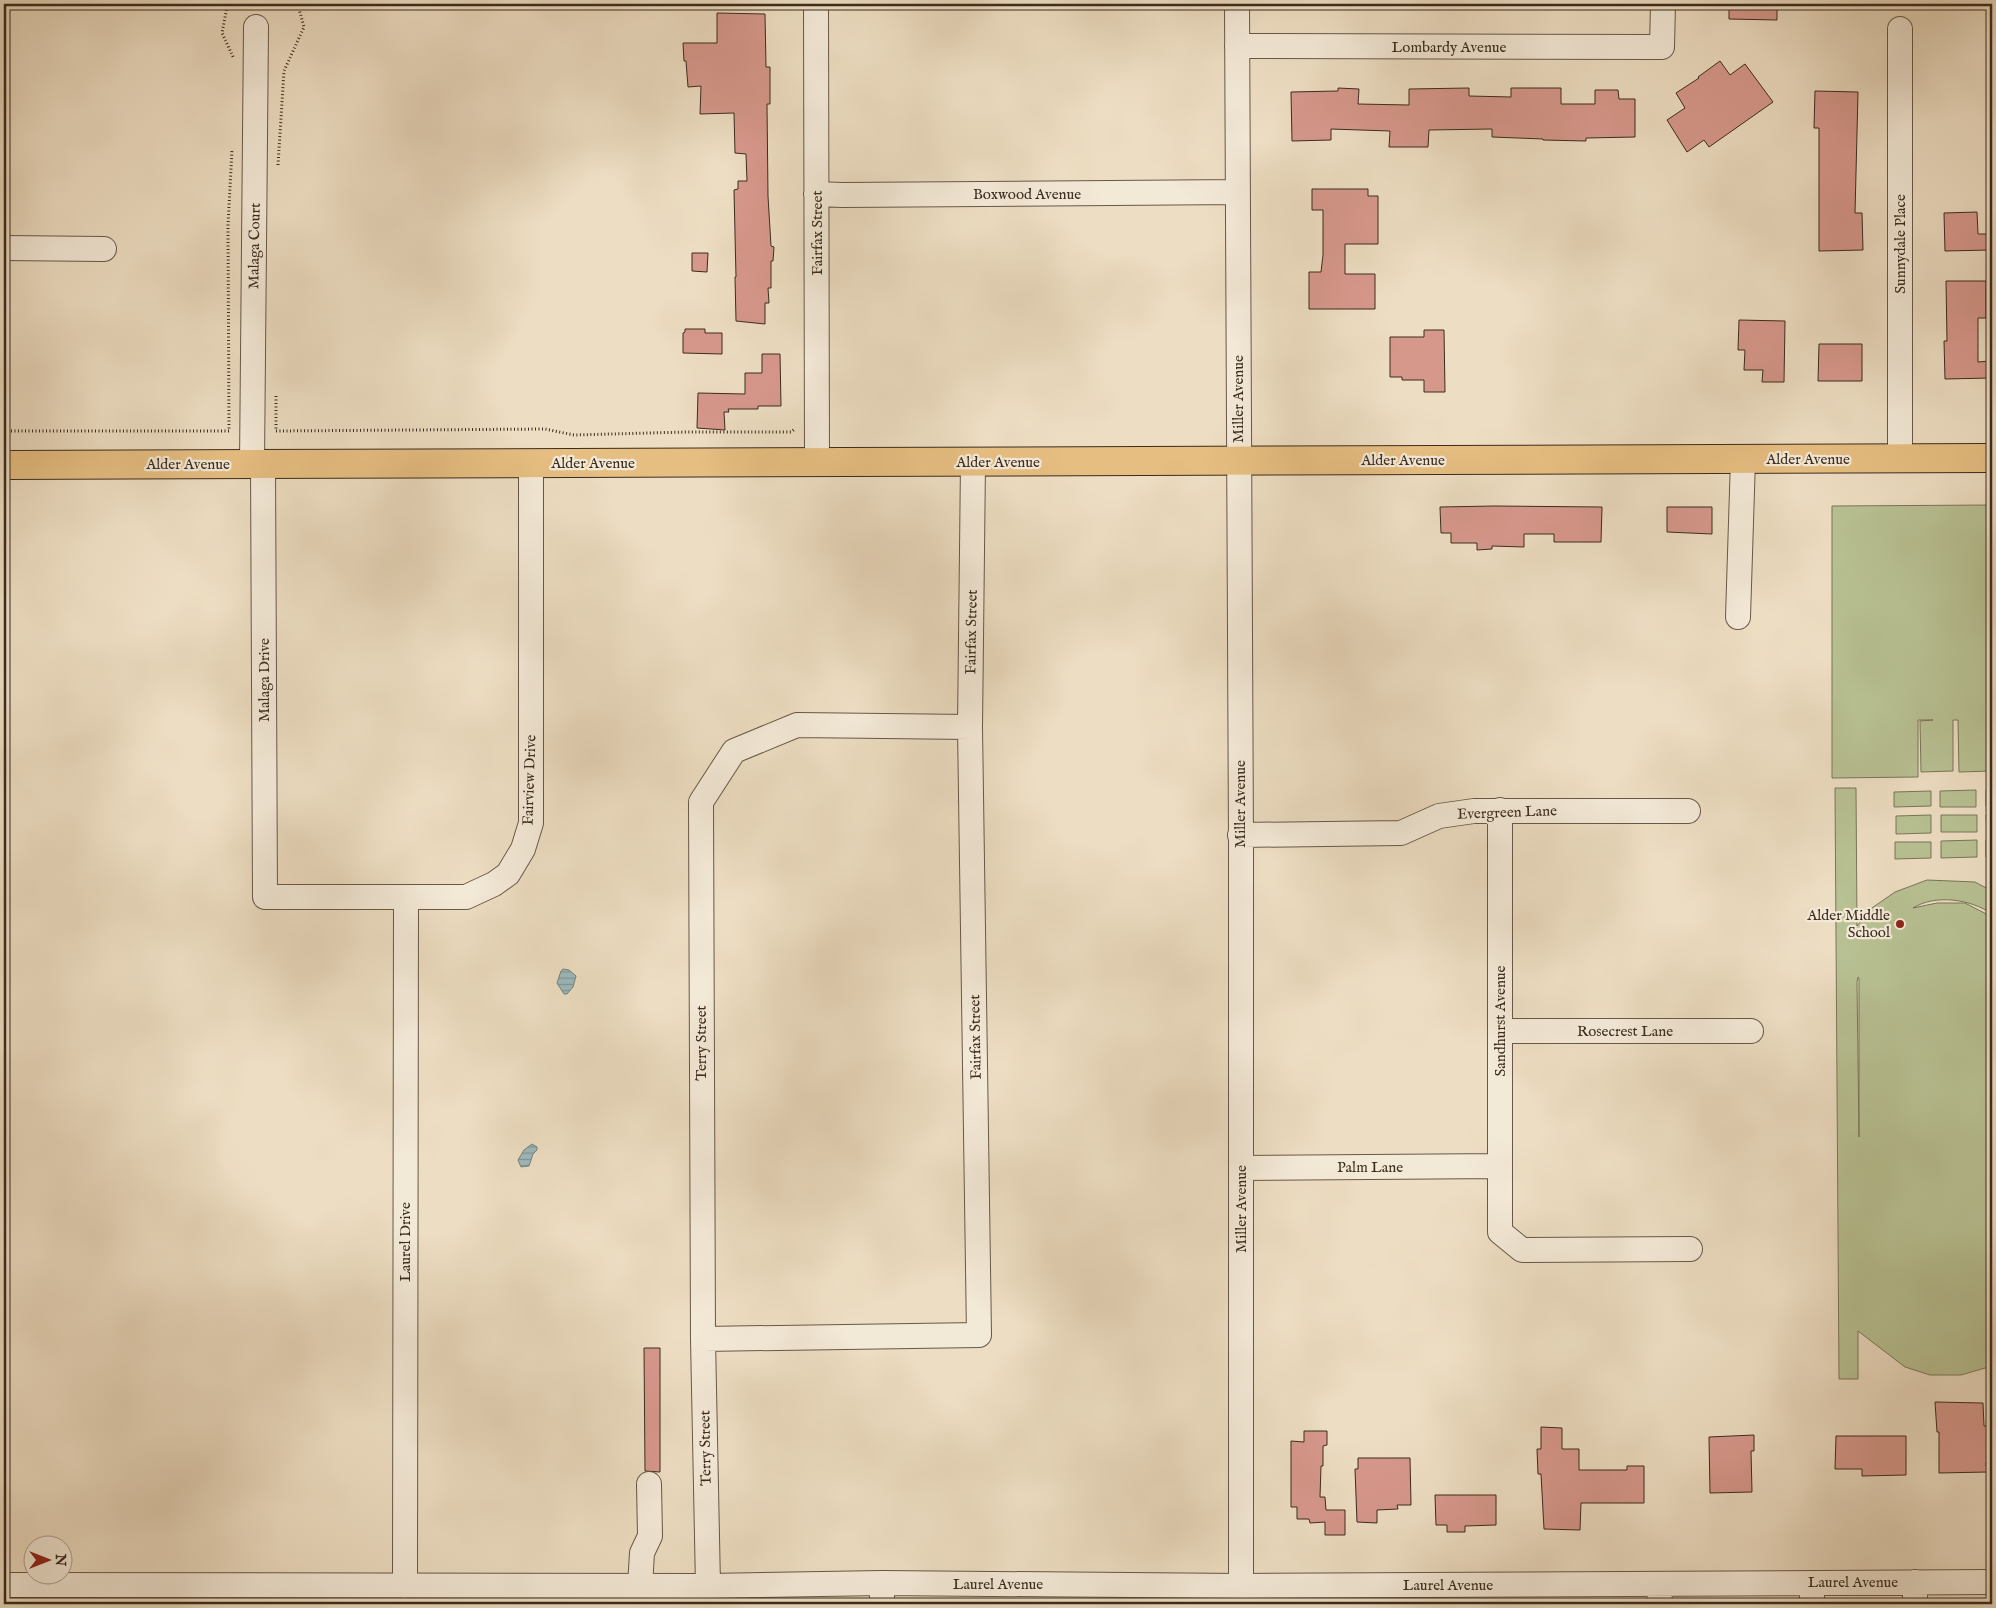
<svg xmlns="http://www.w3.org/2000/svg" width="1996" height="1608" font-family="'IM FELL English',serif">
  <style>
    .green { fill: #b8c193; stroke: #7a7659; fill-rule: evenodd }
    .water { fill: url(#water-rules); stroke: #76817e }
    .building { fill: #d7988c; stroke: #3b2c1f }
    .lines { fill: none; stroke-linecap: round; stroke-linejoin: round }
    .minor-casing { stroke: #685848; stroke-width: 26 }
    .major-casing { stroke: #3b2c1f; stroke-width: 30 }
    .path { stroke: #3b2c1f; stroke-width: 3; stroke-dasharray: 1 2.5; stroke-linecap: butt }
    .minor { stroke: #f3e9d7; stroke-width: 24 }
    .major { stroke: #e6be81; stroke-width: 28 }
    .poi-dot { fill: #8f2418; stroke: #f3e9d7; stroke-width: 2 }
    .labels { text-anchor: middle; stroke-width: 4.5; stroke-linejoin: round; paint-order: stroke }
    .street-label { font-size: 15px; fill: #3b2c1f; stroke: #f3e9d7 }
    .poi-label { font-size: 15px; fill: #3b2c1f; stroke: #f3e9d7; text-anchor: end }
  </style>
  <defs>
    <pattern id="water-rules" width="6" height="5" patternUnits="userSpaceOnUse" patternTransform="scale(1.25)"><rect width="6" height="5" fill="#9dbabd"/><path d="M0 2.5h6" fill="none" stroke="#819799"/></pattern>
  </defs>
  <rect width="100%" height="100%" fill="#edddc2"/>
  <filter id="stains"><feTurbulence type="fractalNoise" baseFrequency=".004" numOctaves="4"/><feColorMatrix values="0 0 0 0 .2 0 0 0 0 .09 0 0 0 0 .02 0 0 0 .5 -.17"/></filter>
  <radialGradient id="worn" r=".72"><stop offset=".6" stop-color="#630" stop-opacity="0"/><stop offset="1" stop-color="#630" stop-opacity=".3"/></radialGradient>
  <!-- green -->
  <path class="green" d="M1992,505V771L1959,772L1958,720H1953V771L1921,772L1920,721L1933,720H1918V777L1832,778V506Z
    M1835,788H1856L1857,926L1869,910L1895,892L1927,880L1975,882L1992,891V914C1971,899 1935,894 1913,908L1937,903H1965L1992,917V1366L1961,1375H1930L1905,1367L1858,1331V1379H1839ZM1858,977L1859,978V1137L1857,982Z
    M1976,790V807H1940V791Z
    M1986,790H1992V806H1986Z
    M1931,791V806L1894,807V792Z
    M1931,815V833L1896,834V816Z
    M1941,815H1977V832H1941Z
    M1986,815H1992V832H1987Z
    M1977,840V857L1941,858V841Z
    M1986,840H1992V857H1986Z
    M1895,842H1931V858L1895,859Z"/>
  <!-- water -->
  <path class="water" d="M563,969L569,970L576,976L573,987L567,994H564L557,983L561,971Z
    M532,1144L537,1147V1150L533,1154L529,1166L521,1167L518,1160L524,1150Z"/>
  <!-- building -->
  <path class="building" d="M1729,4H1777V20L1729,19Z
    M717,13L765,14L766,67H770V104H767L768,196L771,246L774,247L773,261H771V288H768L769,303H765V324L736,321L735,277H736L734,190L738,189V181H747L746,154L735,153L734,113L700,114L701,86L688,87L686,61H684L683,43H717Z
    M1720,61L1730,75L1745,64L1773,102L1709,147L1704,140L1687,152L1667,120L1685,108L1676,93L1699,78L1698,77Z
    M1338,88L1359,89L1358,104L1409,105V89L1469,88V96L1511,97V88H1561V104H1595V90H1618L1619,99H1635V137L1586,138V141L1543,140V139L1492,137V129L1429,130L1428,147H1389L1390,131L1331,129V140L1292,141L1291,92L1338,91Z
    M1815,91L1858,92L1855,213H1862L1863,250L1819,251V128H1814Z
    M1312,189H1368V196H1378V244H1345V274H1375V309H1309V272H1321L1323,255V210H1312Z
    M1977,212L1978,234H1989L1990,250L1945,251L1944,213Z
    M692,253H708L707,272L692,271Z
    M1946,281H1986V318H1978V362L1990,361V378L1945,379L1944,341H1947Z
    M1739,320L1785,321L1784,382H1762L1763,370H1744L1745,350H1738Z
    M685,329H705V333H722V354L683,353V333L685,332Z
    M1424,330H1444L1445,392H1424V380H1402V377H1390V337H1424Z
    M1819,344H1862V381H1818Z
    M762,354H780L781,406H758V409H728L729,412H724L725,430L697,428L698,393L745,394V373H762Z
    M1494,506L1602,507L1601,542H1554V534H1524V547L1492,546V549L1477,550V543H1451V533H1441L1440,507Z
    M1667,507H1712V534L1667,532Z
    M644,1348H660V1472L645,1471Z
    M1935,1402L1983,1403L1984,1426H1992V1462L1986,1463L1987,1472L1939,1473V1432H1937Z
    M1541,1427L1562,1428V1449H1579V1470H1627V1466H1644V1503H1581L1580,1530L1544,1529L1541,1474H1538L1537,1449H1541Z
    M1304,1431H1327V1445L1323,1446V1466H1321L1320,1497H1325L1326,1510H1345V1535H1325V1522L1310,1523L1309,1519H1297V1507H1291V1441L1304,1442Z
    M1754,1435V1451H1751L1752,1492L1710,1493L1709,1437Z
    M1836,1436H1906V1475L1862,1476V1469H1835Z
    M1358,1458H1410L1411,1505H1397L1398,1509L1377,1510V1523L1357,1522L1355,1469H1358Z
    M1435,1495H1496V1525L1465,1526V1532H1447V1525H1436Z"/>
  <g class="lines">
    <defs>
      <path id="minor" d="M816,4L817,462
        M1237,4L1241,844V1604
        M1900,29V458
        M1237,46L1662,47L1663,4
        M816,194L842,195L1237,192
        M4,248L104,249
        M252,464L256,27
        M263,464L265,897H466L494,884L508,874L523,849L531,823V463
        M1738,617L1743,459
        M1500,810V1232L1522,1250L1690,1249
        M1240,835L1401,833L1439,816L1474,811H1688
        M1500,1031H1751
        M1241,1168L1500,1166
        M703,1339L979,1335L970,727L973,462
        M1915,1582V1604
        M1812,1583V1604
        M1659,1584L1660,1604
        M4,1585L708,1586L882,1583L1241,1586L1992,1582
        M405,1586L406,898
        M640,1586L642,1553L650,1536L649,1484
        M708,1586L703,1339L701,802L734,751L797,725L970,727
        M882,1604V1583"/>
      <path id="major" d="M4,465L1992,458"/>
    </defs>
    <!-- minor casing -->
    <use href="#minor" class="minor-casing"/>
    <!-- major casing -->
    <use href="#major" class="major-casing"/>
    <!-- path -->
    <path class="path" d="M230,4L227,7L222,33L234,59
      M278,165L284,71L304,27L299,9L295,4
      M276,396V431L545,429L574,435L687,432H791L795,429
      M4,431H229L228,225L232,150"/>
    <!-- minor -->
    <use href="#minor" class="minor"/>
    <!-- major -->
    <use href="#major" class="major"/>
  </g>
  <!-- markers -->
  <circle class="poi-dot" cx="1900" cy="924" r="5"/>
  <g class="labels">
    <!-- street labels -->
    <g class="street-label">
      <text x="1449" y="52">Lombardy Avenue</text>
      <text x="1027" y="199">Boxwood Avenue</text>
      <text transform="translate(817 233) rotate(-90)" y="5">Fairfax Street</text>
      <text transform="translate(1900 244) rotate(-90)" y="5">Sunnydale Place</text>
      <text transform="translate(254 246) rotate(-89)" y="5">Malaga Court</text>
      <text transform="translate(1238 399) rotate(-90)" y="5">Miller Avenue</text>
      <text x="1808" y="464">Alder Avenue</text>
      <text x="1403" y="465">Alder Avenue</text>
      <text x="998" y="467">Alder Avenue</text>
      <text x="593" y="468">Alder Avenue</text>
      <text x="188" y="469">Alder Avenue</text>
      <text transform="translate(971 632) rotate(-89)" y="5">Fairfax Street</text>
      <text transform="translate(264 680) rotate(-90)" y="5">Malaga Drive</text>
      <text transform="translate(529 780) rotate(-88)" y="5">Fairview Drive</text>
      <text transform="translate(1240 804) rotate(-90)" y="5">Miller Avenue</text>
      <text transform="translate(1507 812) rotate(-2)" y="5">Evergreen Lane</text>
      <text transform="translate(1500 1021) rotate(-90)" y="5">Sandhurst Avenue</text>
      <text x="1625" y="1036">Rosecrest Lane</text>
      <text transform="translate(975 1037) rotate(-91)" y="5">Fairfax Street</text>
      <text transform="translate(701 1043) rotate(-90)" y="5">Terry Street</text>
      <text x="1370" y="1172">Palm Lane</text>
      <text transform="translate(1241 1209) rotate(-90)" y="5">Miller Avenue</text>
      <text transform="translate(405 1242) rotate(-90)" y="5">Laurel Drive</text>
      <text transform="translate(705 1448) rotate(-91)" y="5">Terry Street</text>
      <text x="1853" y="1587">Laurel Avenue</text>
      <text x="998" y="1589">Laurel Avenue</text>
      <text x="1448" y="1590">Laurel Avenue</text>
    </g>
    <!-- poi labels -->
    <g class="poi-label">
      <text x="1890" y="920">Alder Middle<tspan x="1890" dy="17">School</tspan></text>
    </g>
  </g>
  <!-- margin -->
  <rect width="1996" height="1608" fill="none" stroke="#edddc2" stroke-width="20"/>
  <rect x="5" y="5" width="1986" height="1598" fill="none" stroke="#3b2c1f" stroke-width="2.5"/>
  <rect x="10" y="10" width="1976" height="1588" fill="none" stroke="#3b2c1f"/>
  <!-- north arrow -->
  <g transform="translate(48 1560) rotate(90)"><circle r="24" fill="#f3e9d7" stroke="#a99d8d"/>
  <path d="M0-4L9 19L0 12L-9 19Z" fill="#8f2418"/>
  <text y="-8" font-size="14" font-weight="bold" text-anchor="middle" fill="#3b2c1f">N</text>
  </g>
  <rect width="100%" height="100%" filter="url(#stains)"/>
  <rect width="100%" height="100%" fill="url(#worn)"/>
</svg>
